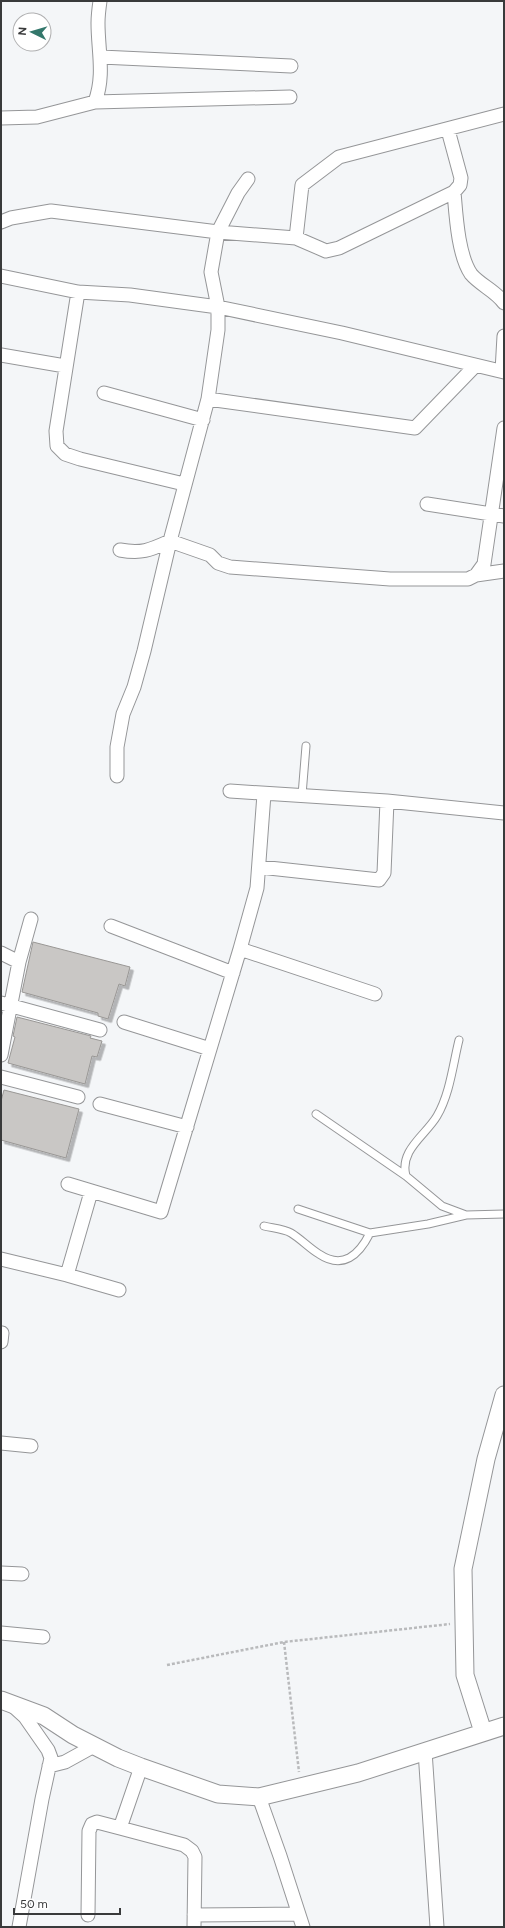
<svg xmlns="http://www.w3.org/2000/svg" width="505" height="1928" font-family="Figtree,sans-serif">
  <style>
    .building { fill: #c9c7c5; stroke: #999795; filter: url(#shadow) }
    .lines { fill: none; stroke-linecap: round; stroke-linejoin: round }
    .service-casing { stroke: #959698; stroke-width: 9 }
    .minor-casing { stroke: #959698; stroke-width: 15 }
    .tertiary-casing { stroke: #959698; stroke-width: 19 }
    .path { stroke: #b9babc; stroke-width: 2.5; stroke-dasharray: 3 2; stroke-linecap: butt }
    .service { stroke: #fff; stroke-width: 7 }
    .minor { stroke: #fff; stroke-width: 13 }
    .tertiary { stroke: #fff; stroke-width: 17 }
  </style>
  <defs>
    <filter id="shadow"><feDropShadow dx="3.5" dy="3.5" stdDeviation="0" flood-color="#0004"/></filter>
  </defs>
  <rect width="100%" height="100%" fill="#f4f6f8"/>
  <!-- building -->
  <path class="building" d="M33,942L130,967L125,986L119,984L108,1019L98,1016V1013L22,992Z
    M17,1017L91,1036L90,1038L102,1041L97,1057L92,1056L85,1084L8,1063L15,1037L13,1036Z
    M4,1090L79,1109L66,1158L1,1140V1101Z"/>
  <g class="lines">
    <defs>
      <path id="service" d="M302,795L306,746
        M459,1040C453,1064 450,1094 437,1116C426,1135 399,1150 406,1176L442,1206L466,1215L504,1214
        M316,1114L406,1176
        M298,1209L370,1233
        M264,1226C272,1228 284,1229 291,1233C301,1239 309,1248 319,1254C343,1270 359,1255 370,1233L428,1224L466,1215"/>
      <path id="minor" d="M101,57L291,66
        M95,102L290,97
        M1,118L37,117L95,102C105,75 98,51 98,23C98,16 99,8 100,1
        M248,179L238,193L218,232L296,238L302,185L339,157L504,114
        M454,192C456,215 458,255 471,274C480,285 496,291 504,303
        M1,222L11,218L51,211L218,232L211,272L218,307L342,333L504,372
        M296,238L326,251L339,248L454,192L460,185L461,178L448,130
        M1,276L78,292L130,295L218,307V330L208,399L170,541L144,651L134,687L123,714L117,747V776
        M78,292L56,431L57,446L65,454L80,459L184,484
        M1,355L65,366
        M502,371L504,336
        M104,393L203,420
        M208,399L415,428L475,366
        M427,504L504,516
        M120,550C142,554 150,550 170,541L210,555L218,563L230,567L390,579H468L476,575L484,564L504,428
        M476,575L504,571
        M230,791L387,801L504,813
        M260,867L379,880L384,873L387,801
        M111,926L233,973
        M240,949L257,888L264,794
        M1,953L19,962
        M1,1003L100,1030
        M124,1022L210,1049
        M1,1055L19,962L31,919
        M1,1077L78,1097
        M100,1104L187,1127
        M68,1184L161,1212L240,949L375,994
        M1,1259L67,1275L119,1290
        M67,1275L91,1192
        M1,1342L2,1333
        M1,1443L31,1446
        M1,1573L22,1574
        M1,1633L43,1637
        M14,1707L25,1717L48,1750L51,1758L42,1799L19,1927
        M425,1751L437,1927
        M49,1766L65,1762L94,1746
        M141,1767L120,1828L184,1845L192,1851L195,1857L194,1927
        M259,1797L280,1856L303,1927
        M88,1915L89,1831L92,1824L97,1822L120,1828
        M194,1915L298,1914"/>
      <path id="tertiary" d="M1,1700L44,1716L73,1735L118,1758L141,1767L218,1794L259,1797L358,1773L504,1726
        M483,1732L465,1675L463,1569L486,1459L504,1395"/>
    </defs>
    <!-- service casing -->
    <use href="#service" class="service-casing"/>
    <!-- minor casing -->
    <use href="#minor" class="minor-casing"/>
    <!-- tertiary casing -->
    <use href="#tertiary" class="tertiary-casing"/>
    <!-- path -->
    <path class="path" d="M284,1642L299,1772
      M167,1665L284,1642L450,1624"/>
    <!-- service -->
    <use href="#service" class="service"/>
    <!-- minor -->
    <use href="#minor" class="minor"/>
    <!-- tertiary -->
    <use href="#tertiary" class="tertiary"/>
  </g>
  <!-- border -->
  <rect width="505" height="1928" fill="none" stroke="#393a3b" stroke-width="4"/>
  <!-- north arrow -->
  <g transform="translate(32 32) rotate(275)"><circle r="19" fill="#ffffff" stroke="#b0b0b1"/>
  <path d="M0-3L7 15L0 10L-7 15Z" fill="#33776b"/>
  <text y="-6" font-size="11" font-weight="bold" text-anchor="middle" fill="#393a3b">N</text>
  </g>
  <!-- scale -->
  <path d="M14 1908v6h106v-6" fill="none" stroke="#393a3b" stroke-width="2"/>
  <text x="20" y="1908" font-size="12" fill="#393a3b" stroke="#ffffff" stroke-width="3" paint-order="stroke">50 m</text>
</svg>
